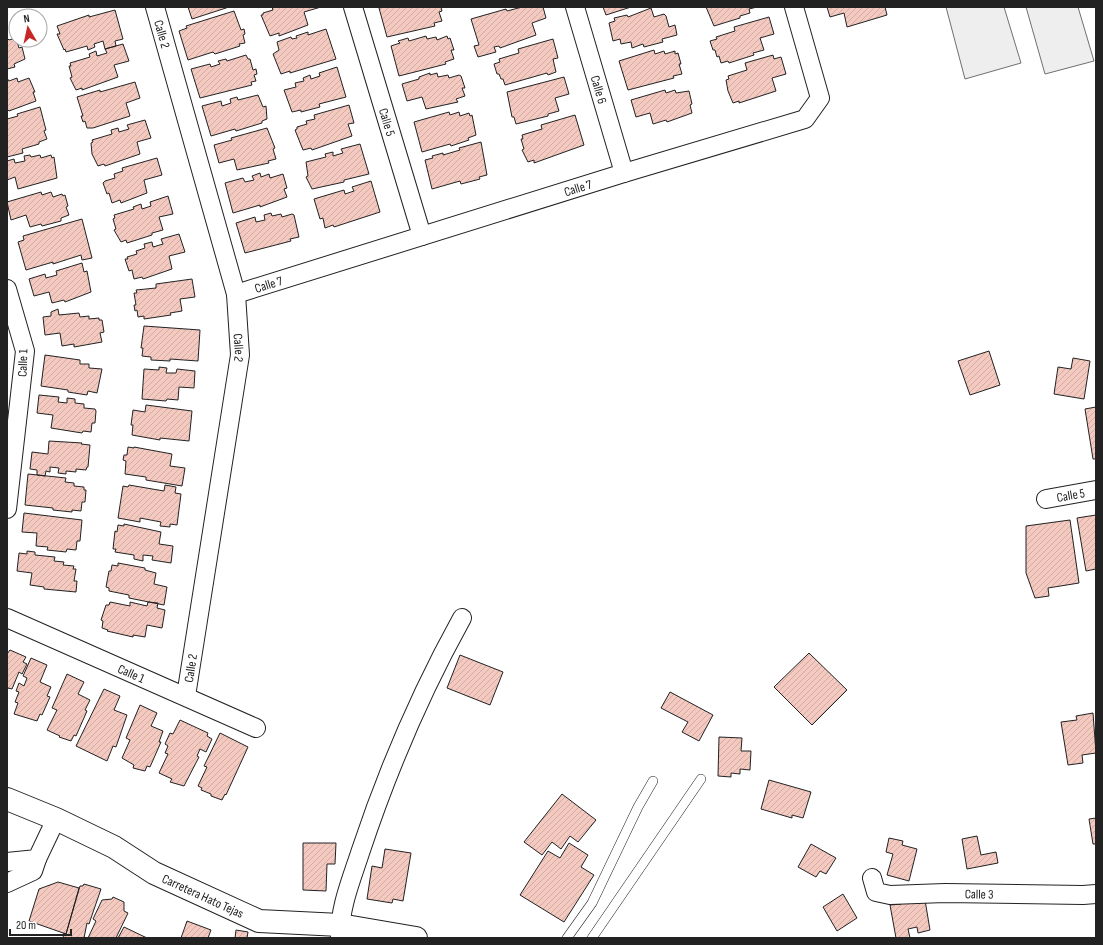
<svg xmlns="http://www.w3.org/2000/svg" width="1103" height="945" font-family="'Sofia Sans Condensed',sans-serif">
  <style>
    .garden { fill: #eee; stroke: #6f6f6f }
    .building { fill: url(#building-hatch); stroke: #222 }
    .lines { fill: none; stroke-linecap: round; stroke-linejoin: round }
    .service-casing { stroke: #222; stroke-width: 10 }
    .minor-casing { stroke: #222; stroke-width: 20 }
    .tertiary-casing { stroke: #222; stroke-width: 24 }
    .service { stroke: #fff; stroke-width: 9 }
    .minor { stroke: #fff; stroke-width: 18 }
    .tertiary { stroke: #fff; stroke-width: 22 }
    .labels { text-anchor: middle; stroke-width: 3; stroke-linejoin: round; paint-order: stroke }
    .street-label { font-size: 13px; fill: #222; stroke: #fff }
  </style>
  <defs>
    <pattern id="building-hatch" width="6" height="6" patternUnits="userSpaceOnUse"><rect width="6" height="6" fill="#f3c9c0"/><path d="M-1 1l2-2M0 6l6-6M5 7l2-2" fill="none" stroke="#d0aca5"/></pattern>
  </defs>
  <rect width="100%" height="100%" fill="#fff"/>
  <!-- garden -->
  <path class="garden" d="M946,7H1004L1021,63L965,79Z
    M1026,7H1078L1094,61L1045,74Z"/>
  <!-- building -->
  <path class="building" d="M188,7H229L192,19Z
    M272,7H321L304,12L308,25L279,36V33L270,36L261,15H263V13L273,10Z
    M383,7H441L442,11L439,12L442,21L434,23L435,26L387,37L379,8Z
    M522,7H543L546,18L532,23L536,35L500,48L499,46L494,47L496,52L478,57L474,46L479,45L471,19L506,9L507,11Z
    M603,7H631L606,15Z
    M706,7H757L749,9L750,13L740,16V18L714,26Z
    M827,7H885L887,15L847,27L844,13L830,17Z
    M651,8L654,17L664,14L666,16L669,27L675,25L677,35L662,39L663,42L644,47L643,44L632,48L631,42L621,44L620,39L613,41L609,23L615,21L614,18L627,15L628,17Z
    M115,10L123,39L115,41L116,46L105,49L103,41L94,44L95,47L88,50L87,46L66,52L65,49L64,50L57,34H60L57,26L89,15V17Z
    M234,11L241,30L244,29L245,34L243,35L245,43L239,44L240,46L215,54L213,52L188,60L179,31L187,28L186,26Z
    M769,17L774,34L760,38L764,50L753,53L754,55L729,63L728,61L721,63L719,56L717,57L715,50H713L710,41L717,39L716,37L735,31L734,27Z
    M326,29L336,59L290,73V71L281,74L273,54L279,50L277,42L291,37L292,39L297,38L296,36L308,32V35Z
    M426,36L427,39L436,37L437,40L447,36L448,39L450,38L454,50H451L454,59L445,62L446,64L399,76L391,46L400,43L398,41L408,38L409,41Z
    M7,38L9,40L16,38L19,48L22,47L25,59L14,64L15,67L7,69Z
    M553,39L558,58L553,59L556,72L548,75L547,73L505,85L503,79H501L499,74H497L494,64L500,62L499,59L519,53L518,49Z
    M123,44L129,61L114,65L118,77L82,90V88L76,90L70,78L72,77L69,66H71L70,63L90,57L89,54L96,51L97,56L107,53L105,49Z
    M654,50L655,54L664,51L665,54L675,51V54L678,53L681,64H679L682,74L673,76L674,78L628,90L619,61Z
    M246,55L248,59H250L253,70L256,69L257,74L254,75L256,81L251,82L252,85L200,98L191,69L210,64L211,67L220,64L218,61L226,59L227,61Z
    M773,55L774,59L781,57L786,74L772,78L776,91L739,103V101L733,103L728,91L726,80L729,79L728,76L747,70L745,63Z
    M337,67L346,97L319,104L320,107L301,112V110L292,112L284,90L296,87L295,83L304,81L303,78L310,75L311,79L320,76L319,73Z
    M430,73V75L437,73L438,77L448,75L449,78L459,75L461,76L465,88H462L465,96L456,99L458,102L426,109L422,97L407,101L402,84L419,79V77Z
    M564,77L569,94L555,98L559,111L548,114V116L516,124L514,117H512L507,92Z
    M7,78L9,81L17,78L18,82L29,78L35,92H33L36,101L9,111L7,109Z
    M135,82L140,98L126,103L130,116L93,128H87L85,121L83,122L81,116H83L77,97L100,90V92Z
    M665,90L666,93L675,90L676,93L689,91L692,104L690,105L692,113L667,122L666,120L653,124L650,113L636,117L631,100Z
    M258,95L263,107L266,106L267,119L262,121V123L236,131L235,129L211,136L202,106L221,101L222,106L231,103L230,99L237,97L238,100Z
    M349,105L354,123L348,124L352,136L312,150L311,148L303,150L295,130L297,129V127L307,124L306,121L315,119L314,115Z
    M40,107L46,130L44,131L47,139L39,142V144L22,149L23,153L7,157V119L18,116L17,114Z
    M449,112L450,115L459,112L460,116L469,113L470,116L472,115L476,135L468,138L469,140L451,146L450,144L422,152L414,122Z
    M575,115L584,145L534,163V160L528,162L522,150L524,149L521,139H523L522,135L542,129L541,125Z
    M145,120L151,138L137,142L140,154L105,166L104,164L98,166L92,154L91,143L93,142L92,140L112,134L111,130L118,128L119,132L129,129L127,125Z
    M267,128L275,148L273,149L276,159L268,161L269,163L237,170L234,159L219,163L214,145L232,140L231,138Z
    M481,142L487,175L479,177L480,179L461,184L460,181L432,189L425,160L433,158L432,156L443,153V155L460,150L459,148Z
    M360,144L369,174L344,180V182L312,189L306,177L308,176L306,162L326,157L325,154L333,152V156L343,153L341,149Z
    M30,155L31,157L40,155L41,158L51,155L52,158L54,157L57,178L18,189L15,177L7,180V161L14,159L15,163L25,161L24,156Z
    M157,158L162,175L144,180L147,193L121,203L120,200L112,203L109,193L107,194L103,183L105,181L115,178L114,174L123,171L122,168Z
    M260,173L261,177L269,174L270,178L283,174L287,188L284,189L287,197L260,207V205L233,213L225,183L243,178L245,182L254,180L252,176Z
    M371,181L380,212L334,227L333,225L325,228L323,218L320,219L314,199L344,190L345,194L354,191L352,187Z
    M41,192L42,195L51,192L53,197L62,194L63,196L65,195L68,206L66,207L69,215L61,218V221L42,226L41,224L30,227L26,215L11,220L7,202Z
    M168,196L173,214L159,217L163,230L152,233V235L127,243L126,240L121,242L114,230L116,229L113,219L115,218L114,215L134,209L133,207L141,204L142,209L151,206L150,202Z
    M271,213L272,216L281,214L282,217L292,214L294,215L299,237L290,239L291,241L245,253L236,223L255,217L256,222L265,220L264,215Z
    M82,219L92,258L82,260L81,255L53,264V262L26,270L18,242L24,240L23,236Z
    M179,234L185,252L169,256L172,269L143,279L142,277L134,279L132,270L129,271L125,259H128L127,257L137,254L136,251L145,248L144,244L152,242L153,247L163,244L161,239Z
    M82,263L84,272L87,271L91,292L65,302L64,300L52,303L49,292L34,296L29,279L45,274L46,278L57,275L56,271Z
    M192,279L195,297L180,299L182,311L170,313L171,315L144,319V316L138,317L137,310L135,311L134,305H136L134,293H137L136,290L156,288V284Z
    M58,309L59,315L79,313L80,317L89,316V319L99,318V320H102L104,332L100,333L102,342L74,347V344L62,346L60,333L45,335L43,317L51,316V312Z
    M144,326L200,330L198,361L170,359V361L151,360V357L142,356L143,348H141Z
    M989,351L1000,385L970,395L958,361Z
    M45,355L80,360V364H89V368L102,369L97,393L88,391L87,395L68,392V390L41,386Z
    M1073,358L1090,361L1084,399L1054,394L1058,367L1071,369Z
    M159,367L167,368L166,373H176L177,369L195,371L194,388L179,387L178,400L167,399L166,401L142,399L144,369L159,370Z
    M39,395L59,397L58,402L67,403V398L75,399V403L84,404V408L95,409L96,411L95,423H92L91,432L83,431L82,433L51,428L53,415L37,413Z
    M146,405L192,411L189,441L160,438V440L132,435L133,425H131L133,410L145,412Z
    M1096,407V459H1093L1085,409Z
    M49,441L82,443L81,444L90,445L88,467H87L86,470L76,469V472L66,471V474L58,473L59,468L50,467V472L46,471L45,476L37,475V470L30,469L32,452L48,454Z
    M128,447L134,448V447L172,454L170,466L185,468L182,486L146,480V477L125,474L126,461L123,460L124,455H127Z
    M28,474L66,478L65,482L74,483V486L84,487V490H86L85,502H82L81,511L72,510V512L53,510V508L25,505Z
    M129,485L164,491L165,485L176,487L175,493L181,494L177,525L170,524V527L160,526L161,522L140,518V522L118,518L123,486L128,487Z
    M24,513L82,520L80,541H77L76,550L67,549L66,552L47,550L48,547L36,546L37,533L22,532Z
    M1096,515V569L1086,571L1077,518Z
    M1070,520L1079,583L1048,588L1049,596L1035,598L1026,573V526Z
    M124,524L161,532L159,544L173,546L171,563L152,560L153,556L143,555V561L134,559V555L115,552L116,549H113L115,531L117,532L118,525L124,526Z
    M27,551L35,552V555L55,557L54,561L64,562L63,565L74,566L73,569H76L74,581H77L76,592L44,589V587L30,585L32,573L17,571L19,553L27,554Z
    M118,563L145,568V570L156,573L154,584L167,587L164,605L129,598V595L109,591V588L106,587L109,571H111L112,565L118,566Z
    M110,602L130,606V602L147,606L148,602L158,603L157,608L165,610L162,628L147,625L145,637L133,635V637L107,631L108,630L102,628L103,621L101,620L106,605H109Z
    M10,650L26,657L23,662L27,664L22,674L19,672L12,689L8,688L7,691V654Z
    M809,653L847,690L812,725L774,687Z
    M460,655L503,672L490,705L447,688Z
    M31,658L47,665L40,682L51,687L47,696L50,697L42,715L40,714L37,721L14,714L18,703L15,702L19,692L16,691L19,683L24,686L27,678L23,676Z
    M67,674L84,682L78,694L90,700L85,710L87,711L76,736L74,735L71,741L59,737L60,736L47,730L57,710L52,708Z
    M104,689L120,696L114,710L127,715L116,747L113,746L107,761L76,746Z
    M670,692L713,715L699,741L682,732L688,722L661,708Z
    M140,705L157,713L151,726L163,731L159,742H161L150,767L147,766L145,771L133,768L134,765L122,758L130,740L126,738Z
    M1093,713L1096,753L1082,755L1083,763L1068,765L1061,722L1077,720L1076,716Z
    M180,720L208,733L207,736L212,739L206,752L200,749L197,756L199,757L184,786L170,782L172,779L159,773L168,754L165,753L168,746L165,744L170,733L173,734Z
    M220,733L248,747L226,795L225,794L222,800L211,796V794L201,790L202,788L198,786L207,767L204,766Z
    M719,737L742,738L741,751H751L750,770L740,769V774L731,773V777L718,776Z
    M769,780L811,792L803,818L792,815V818L761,809Z
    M562,794L596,820L578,842L570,836L561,849L552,842L542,855L524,842Z
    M1096,818V844H1093L1089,819Z
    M977,836L981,855L996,852L998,863L967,869L962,839Z
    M889,838L903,841L902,845L917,849L909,881L887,875L893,854L886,852Z
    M303,843H336L335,864H327L326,891L303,890Z
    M569,843L588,855L581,867L594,875L564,922L520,895L548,851L560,858Z
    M811,844L836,858L826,874L820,871L816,877L798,867Z
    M385,849L411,853L403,901L393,899L392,903L367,899L372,866L382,868Z
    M58,882L79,888L66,934L29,921L39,889Z
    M84,884L101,889L89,924L87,923L84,938H63L64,933L66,934L80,886H83Z
    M843,894L857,918L837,931L823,907Z
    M113,897L124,902V911L128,913L116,938H88L96,921L93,919L102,900L112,899Z
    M925,900L930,930L918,933L917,927L908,929L910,938H896L890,905L901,904L900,902Z
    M187,921L211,930L208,938H181Z
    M124,927L147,938H118Z
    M236,930L248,932L247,938H235Z"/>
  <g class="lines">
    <defs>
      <path id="service" d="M567,938L592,903L638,807L653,781
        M592,938L701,779"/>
      <g id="minor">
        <path id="s1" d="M155,7L236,294L240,355L186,696"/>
        <path id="s2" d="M353,7L422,236"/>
        <path id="s3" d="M575,7L624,173"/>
        <path d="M7,289L25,351L7,509"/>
        <path id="s4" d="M236,294L624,173L805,119L820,98L794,7"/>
        <path id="s5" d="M1046,499L1096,490"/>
        <path id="s6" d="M7,618L256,728"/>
        <path d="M7,862L37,859L56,819"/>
        <path id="s7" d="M872,878L876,892L890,895L945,893L1083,895L1096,894"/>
        <path d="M7,883L33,871L37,859"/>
        <path d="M340,938C339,908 352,878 361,850C388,769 421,692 462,618"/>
      </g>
      <g id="tertiary">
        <path id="s8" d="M7,799L56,819L114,847L154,873L259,921L340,925L416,938"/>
      </g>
    </defs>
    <!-- service casing -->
    <use href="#service" class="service-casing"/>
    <!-- minor casing -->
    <use href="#minor" class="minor-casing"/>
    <!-- tertiary casing -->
    <use href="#tertiary" class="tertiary-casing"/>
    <!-- service -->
    <use href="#service" class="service"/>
    <!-- minor -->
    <use href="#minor" class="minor"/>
    <!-- tertiary -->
    <use href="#tertiary" class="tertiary"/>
  </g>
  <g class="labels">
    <!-- street labels -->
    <g class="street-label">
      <text dy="5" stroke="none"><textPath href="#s1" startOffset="28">Calle 2</textPath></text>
      <text dy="5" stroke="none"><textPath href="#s3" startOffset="86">Calle 6</textPath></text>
      <text dy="5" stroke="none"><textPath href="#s2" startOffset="120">Calle 5</textPath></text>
      <text dy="5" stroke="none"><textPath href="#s4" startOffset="358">Calle 7</textPath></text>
      <text dy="5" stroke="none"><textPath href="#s4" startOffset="34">Calle 7</textPath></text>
      <text dy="5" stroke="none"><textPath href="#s1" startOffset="352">Calle 2</textPath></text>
      <text transform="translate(22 363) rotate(-88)" y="5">Calle 1</text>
      <text dy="5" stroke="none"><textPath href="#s5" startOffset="25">Calle 5</textPath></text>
      <text transform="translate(190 668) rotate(-81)" y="5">Calle 2</text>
      <text dy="5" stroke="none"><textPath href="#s6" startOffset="136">Calle 1</textPath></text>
      <text dy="5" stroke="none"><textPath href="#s7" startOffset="118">Calle 3</textPath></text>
      <text dy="5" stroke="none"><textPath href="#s8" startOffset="219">Carretera Hato Tejas</textPath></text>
    </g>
  </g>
  <!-- border -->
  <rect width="1103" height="945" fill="none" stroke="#222222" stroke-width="16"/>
  <!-- north arrow -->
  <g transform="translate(28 28) rotate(351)"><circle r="19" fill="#ffffff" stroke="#a7a7a7"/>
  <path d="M0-3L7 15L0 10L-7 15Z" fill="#c62828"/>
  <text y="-6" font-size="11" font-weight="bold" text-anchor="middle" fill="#222222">N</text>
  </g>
  <!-- scale -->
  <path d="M10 929v6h61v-6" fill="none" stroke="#222222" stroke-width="2"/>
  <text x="16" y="929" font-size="12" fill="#222222" stroke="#ffffff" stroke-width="3" paint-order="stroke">20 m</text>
</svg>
